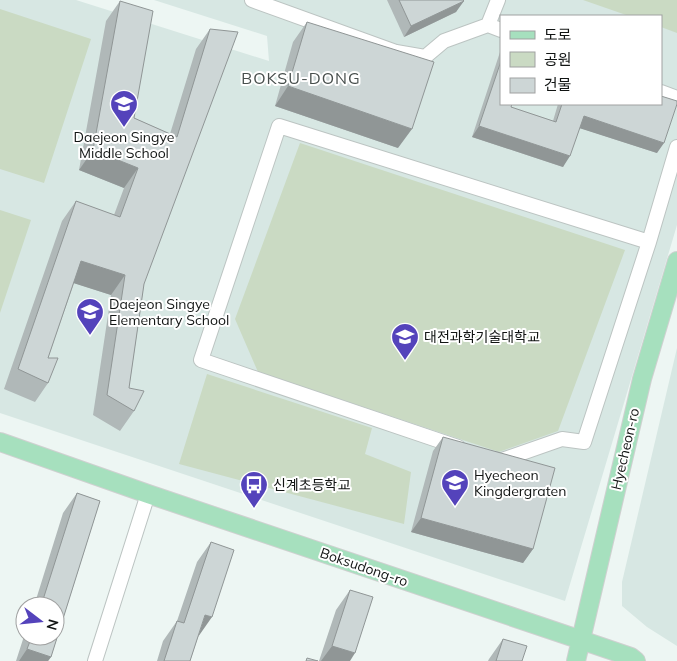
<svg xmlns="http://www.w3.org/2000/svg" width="677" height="661" font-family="Mulish,'Noto Sans KR',sans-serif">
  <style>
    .built { fill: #d7e7e3; fill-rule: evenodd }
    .green { fill: #cadac3 }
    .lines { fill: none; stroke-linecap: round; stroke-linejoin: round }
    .minor-casing { stroke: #bcc4c2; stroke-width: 16 }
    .major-casing { stroke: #cfd0d0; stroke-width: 20 }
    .minor { stroke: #fff; stroke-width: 14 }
    .major { stroke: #a6e0be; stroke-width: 18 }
    .wall { fill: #b0b8b8 }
    .shaded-wall { fill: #909696 }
    .building { fill: #cdd6d6; stroke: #909696 }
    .labels { text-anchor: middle; stroke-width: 4; stroke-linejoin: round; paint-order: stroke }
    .poi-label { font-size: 14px; fill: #111413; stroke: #fff; text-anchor: start }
    .street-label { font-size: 14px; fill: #111413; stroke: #fff }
    .quarter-label { font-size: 16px; letter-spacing: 1px; fill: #484f4d; stroke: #fff }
  </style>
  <rect width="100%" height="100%" fill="#edf6f3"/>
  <!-- built -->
  <path class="built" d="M0,0H76L269,61L267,36L154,0H677V225L565,601L0,413ZM501,16H661V104H501Z
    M677,348V646L647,627L622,606V582Z"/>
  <!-- green -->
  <path class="green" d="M583,0H677V33L661,27V16H629Z
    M0,9L91,39L44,183L0,169Z
    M300,143L625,250L558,431L499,452L258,372L235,319Z
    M0,210L31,220L0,313Z
    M207,374L372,428L365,454L411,472L404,524L179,464Z"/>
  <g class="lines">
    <defs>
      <path id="minor" d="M252,0L396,52L425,57L444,41L488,25L498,0
        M488,25L501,30
        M661,92L677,98
        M458,447L201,360L279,126L649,242
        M495,459L499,461L562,439L584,442L649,242L677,147
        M95,661L148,494"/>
      <path id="major" d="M0,442L148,494L581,640L631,657L636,661
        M576,661L642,379L677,261"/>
    </defs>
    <!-- minor casing -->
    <use href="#minor" class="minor-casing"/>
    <!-- major casing -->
    <use href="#major" class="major-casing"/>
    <!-- minor -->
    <use href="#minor" class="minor"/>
    <!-- major -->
    <use href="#major" class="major"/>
  </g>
  <!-- wall -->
  <path class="wall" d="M387,0H463L456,12L404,37Z
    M120,1L134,118L170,134L196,49L210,29L144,284L129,388L134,411L120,431L93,415L111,295L74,283L48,358V383L35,402L4,389L62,221L76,201L114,215L124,188L79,170L106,21Z
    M307,22L398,148L275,106L293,42Z
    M501,49V104L553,121L558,104H661L657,153L580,128L563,167L472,137Z
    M443,437L533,549L523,563L411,532L433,451Z
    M77,493L100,501L51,657L48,661H16L25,633V636H55V606H34L63,513Z
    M211,542L198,637L190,661H157L163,641L177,621L197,562Z
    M350,590V661H319L336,610Z
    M503,639L522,661H488L489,659Z"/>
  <!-- shaded-wall -->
  <path class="shaded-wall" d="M464,1L456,12L404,37L411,26Z
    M288,86L412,129L398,148L275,106Z
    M584,116L664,143L657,153L576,127Z
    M479,126L570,156L563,167L472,137Z
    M93,150L138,168L124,188L79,170Z
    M81,261L125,275L111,295L67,281Z
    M421,518L533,549L523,563L411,532Z
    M205,615L212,617L198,637Z
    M332,646L355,653L350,661H321Z
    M27,649L51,657L48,661H19Z"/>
  <!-- building -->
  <path class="building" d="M399,0H463L464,1L411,26Z
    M120,1L153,11L134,118L177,137L210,29L238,32L144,284L129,388L144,391L134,411L107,395L125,275L81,261L48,358H58L48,383L18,369L76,201L120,217L138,168L93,150Z
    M307,22L434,62L412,129L288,86Z
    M501,61V104H512L511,107L556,122L562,104H661V96L677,101V104L664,143L584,116L570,156L479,126Z
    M443,437L555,468L533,549L421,518Z
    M77,493L100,501L51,657L27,649L32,636H55V606H41Z
    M211,542L234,550L212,617L205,615L190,661H164L177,621L184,623Z
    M350,590L373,597L355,653L332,646Z
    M503,639L527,646L522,661H496Z
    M307,658L318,661H306Z"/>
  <!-- icons -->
  <defs>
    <symbol id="school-pin" viewBox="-11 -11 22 30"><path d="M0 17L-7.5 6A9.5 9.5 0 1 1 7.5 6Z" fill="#5443bb" stroke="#fff"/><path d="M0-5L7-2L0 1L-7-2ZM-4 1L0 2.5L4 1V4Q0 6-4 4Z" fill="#fff"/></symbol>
    <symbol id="university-pin" viewBox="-11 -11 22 30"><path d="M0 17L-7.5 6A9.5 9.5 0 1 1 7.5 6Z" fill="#5443bb" stroke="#fff"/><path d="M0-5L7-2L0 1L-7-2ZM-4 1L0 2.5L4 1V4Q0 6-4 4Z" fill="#fff"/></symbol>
    <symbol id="bus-pin" viewBox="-11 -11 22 30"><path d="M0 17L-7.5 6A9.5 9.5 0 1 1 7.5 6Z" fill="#5443bb" stroke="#fff"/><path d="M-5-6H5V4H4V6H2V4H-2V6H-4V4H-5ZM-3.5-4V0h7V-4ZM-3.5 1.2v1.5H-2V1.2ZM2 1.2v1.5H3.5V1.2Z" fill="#fff"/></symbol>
  </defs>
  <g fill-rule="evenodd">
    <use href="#school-pin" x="108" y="88" width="32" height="43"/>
    <use href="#school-pin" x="74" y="296" width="32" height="43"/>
    <use href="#university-pin" x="389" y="321" width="32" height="43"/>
    <use href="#school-pin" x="439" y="467" width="32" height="43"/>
    <use href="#bus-pin" x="238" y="469" width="32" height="43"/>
  </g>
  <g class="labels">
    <!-- poi labels -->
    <g class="poi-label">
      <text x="124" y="142" text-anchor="middle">Daejeon Singye<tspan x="124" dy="16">Middle School</tspan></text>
      <text x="109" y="309">Daejeon Singye<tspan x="109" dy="16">Elementary School</tspan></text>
      <text x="424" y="342">대전과학기술대학교</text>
      <text x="474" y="480">Hyecheon<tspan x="474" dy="16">Kingdergraten</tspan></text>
      <text x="273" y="490">신계초등학교</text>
    </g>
    <!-- street labels -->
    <g class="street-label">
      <text transform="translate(625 449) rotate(-77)" y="5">Hyecheon-ro</text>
      <text transform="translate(364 567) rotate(19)" y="5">Boksudong-ro</text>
    </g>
    <!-- quarter labels -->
    <g class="quarter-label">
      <text x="301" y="84">BOKSU-DONG</text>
    </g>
  </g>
  <!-- legend -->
  <rect x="500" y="15" width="162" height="90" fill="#ffffff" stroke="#a0a1a1"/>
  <rect x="510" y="31" width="25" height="8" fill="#a6e0be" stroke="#a0a1a1"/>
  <text x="544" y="40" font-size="15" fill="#111413">도로</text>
  <rect x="510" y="52" width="25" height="15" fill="#cadac3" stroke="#a0a1a1"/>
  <text x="544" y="65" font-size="15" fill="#111413">공원</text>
  <rect x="510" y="78" width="25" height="15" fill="#cdd6d6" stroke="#a0a1a1"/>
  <text x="544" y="90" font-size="15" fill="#111413">건물</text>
  <!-- north arrow -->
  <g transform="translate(40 621) rotate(106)"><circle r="24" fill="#ffffff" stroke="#a0a1a1"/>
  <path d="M0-4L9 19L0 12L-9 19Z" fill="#5443bb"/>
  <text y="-8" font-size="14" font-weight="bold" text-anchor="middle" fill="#111413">N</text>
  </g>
</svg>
